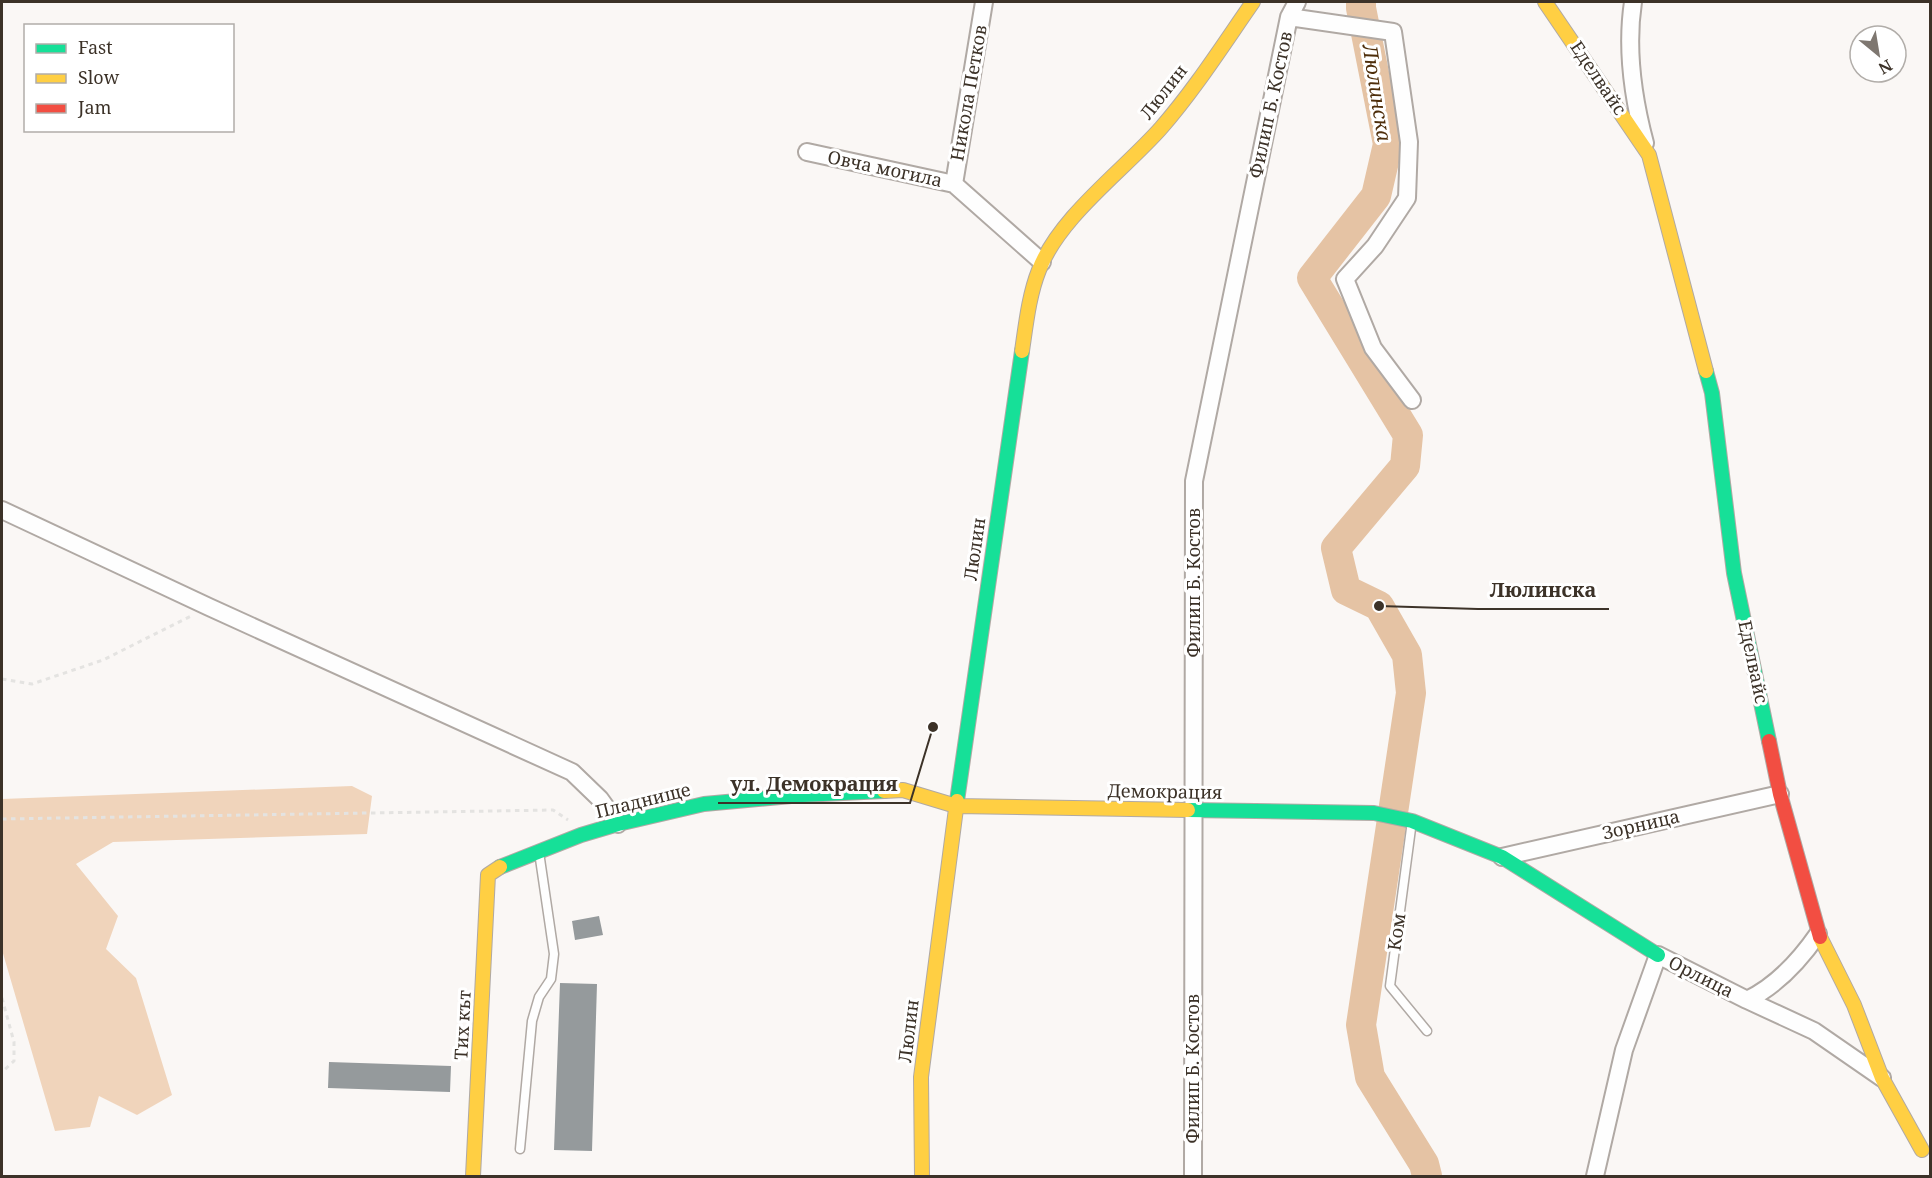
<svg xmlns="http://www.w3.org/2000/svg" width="1932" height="1178" font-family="'Noto Serif',serif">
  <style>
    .forest { fill: #f0d4bb }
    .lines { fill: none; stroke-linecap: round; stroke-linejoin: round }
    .river { stroke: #e5c3a4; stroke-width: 30 }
    .building { fill: #959a9c }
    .lane-casing { stroke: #b0a9a4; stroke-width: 11 }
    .street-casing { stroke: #b0a9a4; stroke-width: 20 }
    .fast-casing { stroke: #b0a9a4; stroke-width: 16 }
    .slow-casing { stroke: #b0a9a4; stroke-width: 16 }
    .jam-casing { stroke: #b0a9a4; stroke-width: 16 }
    .path { stroke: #e4e3e1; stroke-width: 3; stroke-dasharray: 4.5 4.5; stroke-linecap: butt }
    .lane { stroke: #fefefe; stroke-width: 8 }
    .street { stroke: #fefefe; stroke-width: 16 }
    .fast { stroke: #16e098; stroke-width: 14 }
    .slow { stroke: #ffcf43; stroke-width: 14 }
    .jam { stroke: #f24e42; stroke-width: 14 }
    .labels { text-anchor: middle; stroke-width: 6; stroke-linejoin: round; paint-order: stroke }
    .street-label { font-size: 18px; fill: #3c3228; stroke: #fff }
    .water-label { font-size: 20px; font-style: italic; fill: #4e2e0b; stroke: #fff }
    .leader { fill: none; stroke: #3c3228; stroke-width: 2 }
    .callout-dot { fill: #3c3228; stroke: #fff; stroke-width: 2 }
    .callout-label { font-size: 20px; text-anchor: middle; font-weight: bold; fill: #3c3228; stroke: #fff; stroke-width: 6; stroke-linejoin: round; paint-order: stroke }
  </style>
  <rect width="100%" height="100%" fill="#faf7f5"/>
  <!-- forest -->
  <path class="forest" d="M352,786L372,796L367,834L113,842L76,864L118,916L106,949L136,978L172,1095L137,1115L99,1096L90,1127L55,1131L2,950V799Z"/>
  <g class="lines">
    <!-- river -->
    <path class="river" d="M1361,2V8L1388,144L1376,196L1312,278L1408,435L1405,466L1336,548L1346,590L1379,606L1407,655L1411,693L1361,1025L1370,1077L1424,1164L1427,1176"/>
  </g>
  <!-- building -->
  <path class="building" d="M599,916L603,935L575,940L572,921Z
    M560,983L597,984L592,1151L554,1150Z
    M329,1062L451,1066L450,1092L328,1088Z"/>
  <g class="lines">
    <defs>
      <path id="lane" d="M1412,821L1390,986L1427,1031
        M520,1149L532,1021L539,997L551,979L554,954L539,852"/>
      <path id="street" d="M1633,2C1626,48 1633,98 1645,143
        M1289,17L1393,32L1409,142L1407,198L1375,246L1345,279L1373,348L1412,400
        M807,152L954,184L1042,262
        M954,184L984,2
        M2,510L209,607L572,772L600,799L618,824
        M1502,857L1780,794
        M1747,1000C1776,986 1800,960 1818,934
        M1193,1176L1194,481L1289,17L1297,2
        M1595,1176L1624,1050L1658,955L1747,1000L1814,1031L1882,1078"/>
      <path id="fast" d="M1706,371L1712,393L1734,573L1769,741
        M957,801L1022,351
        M1188,810L1374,813L1412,821L1502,857L1658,955
        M500,867L581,835L618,824L704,804L802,795L884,791"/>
      <path id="slow" d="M1545,2L1649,155L1706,371
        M1022,351C1026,324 1029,295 1039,270C1059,217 1124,170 1161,128C1195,89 1223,45 1253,2
        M884,791L903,790L956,806L1188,810
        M1820,937L1854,1005L1882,1078L1922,1150
        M473,1176L488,875L500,867
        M922,1176L921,1077L957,801"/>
      <path id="jam" d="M1769,741L1780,794L1820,937"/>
    </defs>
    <!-- lane casing -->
    <use href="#lane" class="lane-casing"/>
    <!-- street casing -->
    <use href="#street" class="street-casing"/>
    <!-- fast casing -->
    <use href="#fast" class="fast-casing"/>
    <!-- slow casing -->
    <use href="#slow" class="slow-casing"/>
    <!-- jam casing -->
    <use href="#jam" class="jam-casing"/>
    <!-- path -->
    <path class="path" d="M2,679L32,684L103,660L191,616
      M2,819L553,810L568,820
      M2,998L14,1042V1061L2,1072"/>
    <!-- lane -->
    <use href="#lane" class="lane"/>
    <!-- street -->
    <use href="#street" class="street"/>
    <!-- fast -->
    <use href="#fast" class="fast"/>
    <!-- slow -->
    <use href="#slow" class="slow"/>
    <!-- jam -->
    <use href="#jam" class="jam"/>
  </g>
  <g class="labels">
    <!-- street labels -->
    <g class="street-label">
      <text transform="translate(1598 78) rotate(56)" y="6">Еделвайс</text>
      <text transform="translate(1164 92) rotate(-52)" y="6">Люлин</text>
      <text transform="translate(969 93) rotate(-80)" y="6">Никола Петков</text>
      <text transform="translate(1271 105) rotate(-78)" y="6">Филип Б. Костов</text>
      <text transform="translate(885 169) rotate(12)" y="6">Овча могила</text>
      <text transform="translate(975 549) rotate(-82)" y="6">Люлин</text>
      <text transform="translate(1194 583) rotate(-90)" y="6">Филип Б. Костов</text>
      <text transform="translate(1753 662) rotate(78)" y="6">Еделвайс</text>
      <text transform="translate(1165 792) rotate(1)" y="6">Демокрация</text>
      <text transform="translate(643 801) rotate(-14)" y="6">Пладнище</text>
      <text transform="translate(1641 825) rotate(-13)" y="6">Зорница</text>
      <text transform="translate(1397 932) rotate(-82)" y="6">Ком</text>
      <text transform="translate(1701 977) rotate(27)" y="6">Орлица</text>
      <text transform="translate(463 1025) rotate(-87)" y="6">Тих кът</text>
      <text transform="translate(909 1031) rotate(-83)" y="6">Люлин</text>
      <text transform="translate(1193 1069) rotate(-90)" y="6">Филип Б. Костов</text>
    </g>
    <!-- water labels -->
    <g class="water-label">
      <text transform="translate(1377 93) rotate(81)" y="7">Люлинска</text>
    </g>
  </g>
  <!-- callouts -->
  <path class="leader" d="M1379 606L1478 609H1609M933 727L910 803H718"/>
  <g class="callout-dot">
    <circle cx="1379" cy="606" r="6"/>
    <circle cx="933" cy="727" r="6"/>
  </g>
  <g class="callout-label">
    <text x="1543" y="597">Люлинска</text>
    <text x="814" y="791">ул. Демокрация</text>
  </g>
  <!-- border -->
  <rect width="1932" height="1178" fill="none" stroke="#3c3228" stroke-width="6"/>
  <!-- legend -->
  <rect x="24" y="24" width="210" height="108" fill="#ffffff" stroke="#b1ada9" stroke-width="1.5"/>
  <rect x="36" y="44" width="30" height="9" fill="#16e098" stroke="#b1ada9" stroke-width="1.5"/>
  <text x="78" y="54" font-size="18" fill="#3c3228">Fast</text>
  <rect x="36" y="74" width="30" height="9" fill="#ffcf43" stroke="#b1ada9" stroke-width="1.5"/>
  <text x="78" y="84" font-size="18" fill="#3c3228">Slow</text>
  <rect x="36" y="104" width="30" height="9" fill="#f24e42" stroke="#b1ada9" stroke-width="1.5"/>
  <text x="78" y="114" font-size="18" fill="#3c3228">Jam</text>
  <!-- north arrow -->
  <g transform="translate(1878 54) rotate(150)"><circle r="28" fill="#ffffff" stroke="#b1ada9" stroke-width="1.5"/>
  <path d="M0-4.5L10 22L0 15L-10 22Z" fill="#7e7770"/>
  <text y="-9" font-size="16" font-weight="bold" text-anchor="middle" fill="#3c3228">N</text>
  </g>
</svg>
